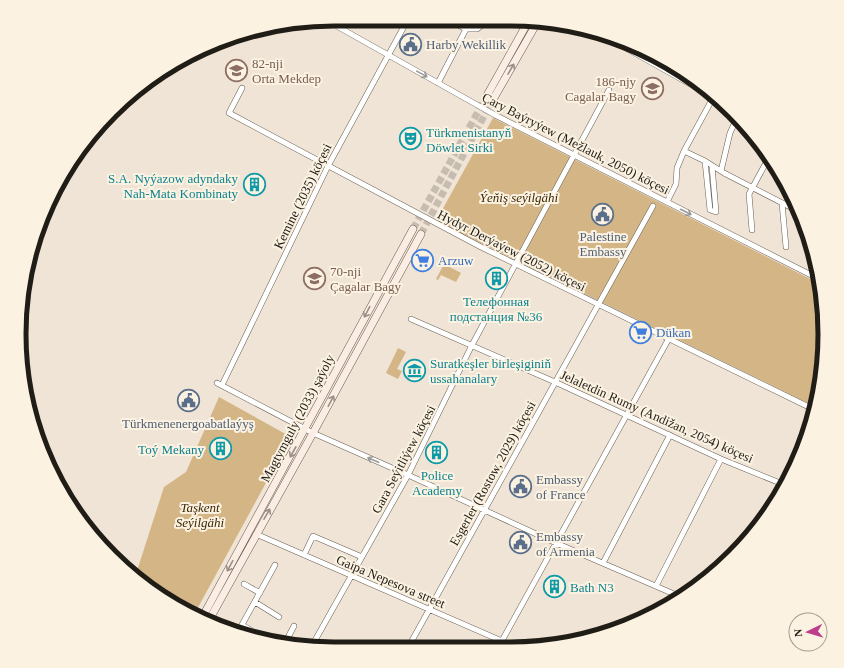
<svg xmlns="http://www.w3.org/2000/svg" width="844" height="668" font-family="'Times New Roman',serif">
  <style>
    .green { fill: #d3b586 }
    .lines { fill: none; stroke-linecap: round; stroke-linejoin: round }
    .secondary-tunnel { stroke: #c6bcaf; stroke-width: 7; stroke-dasharray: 7 3.5; stroke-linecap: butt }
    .minor-casing { stroke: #675f51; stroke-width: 6 }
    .secondary-casing { stroke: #675f51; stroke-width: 8 }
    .minor { stroke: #fff; stroke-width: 5 }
    .secondary { stroke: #fcede4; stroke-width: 7 }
    .oneway { stroke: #998f88 }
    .oneway2 { stroke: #9b9997 }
    .labels { text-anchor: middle; stroke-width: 4; stroke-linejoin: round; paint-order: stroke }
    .service-label { font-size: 13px; fill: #4e5e75; stroke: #fcf2e2; text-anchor: start }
    .education-label { font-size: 13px; fill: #785e54; stroke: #fcf2e2; text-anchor: start }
    .culture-label { font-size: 13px; fill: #0d838f; stroke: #fcf2e2; text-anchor: start }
    .street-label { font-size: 13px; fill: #201d17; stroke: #fcf2e2 }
    .park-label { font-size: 13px; font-style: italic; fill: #3a2704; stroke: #fcf2e2 }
    .shop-label { font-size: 13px; fill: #366cbe; stroke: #fcf2e2; text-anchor: start }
    .rim { fill: none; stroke: #201d17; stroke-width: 5 }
  </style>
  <rect width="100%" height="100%" fill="#efe4d5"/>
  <!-- green -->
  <path class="green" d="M493,118L820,284L822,293L824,355L816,407L436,221Z
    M444,264L461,273L456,282L441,275L438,280L436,279Z
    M398,348L406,352L397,369L402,371L398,379L386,373Z
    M219,397L291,437L195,613L142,584L135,577L164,487L186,472Z"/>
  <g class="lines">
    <!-- secondary-tunnel -->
    <path class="secondary-tunnel" d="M413,229L485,99
      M421,234L491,103"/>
    <defs>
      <path id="minor" d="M326,20L495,115L819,279
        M466,29H477L489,20
        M599,33L722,102
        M438,83L466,29L446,19
        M242,88L229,113L481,247L815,410
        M684,151L705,161L724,173L798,211
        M705,161L710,210L716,212L712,166
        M721,171L730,133L736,120
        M667,202L676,184L677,168L684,151L714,96
        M782,203L786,247
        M752,230L749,194L768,159
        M411,319L555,382L721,459L785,485
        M217,383L313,433L408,475L556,543L681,597
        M222,385L328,166L408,19
        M256,534L518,648
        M304,555L313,536L362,557
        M603,563L670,435
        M244,584L260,593
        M656,586L721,459
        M255,602L279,617
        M242,625L273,643
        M228,626L238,632
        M238,632L275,565
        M285,643L294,626
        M313,644L408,475L472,345L609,90
        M409,646L653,206
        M498,648L668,340"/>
      <path id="secondary" d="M485,99L529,20
        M491,103L538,21
        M202,618L413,229
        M208,622L313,433L421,234"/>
    </defs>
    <!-- minor casing -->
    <use href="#minor" class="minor-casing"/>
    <!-- secondary casing -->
    <use href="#secondary" class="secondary-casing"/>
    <!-- minor -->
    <use href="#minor" class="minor"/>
    <!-- secondary -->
    <use href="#secondary" class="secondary"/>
  </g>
  <!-- one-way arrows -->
  <defs><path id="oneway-shaft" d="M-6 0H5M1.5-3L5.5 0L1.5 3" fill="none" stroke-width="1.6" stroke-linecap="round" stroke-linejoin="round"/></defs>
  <g class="oneway">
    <use href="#oneway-shaft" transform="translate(511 69) rotate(-60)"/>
    <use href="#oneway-shaft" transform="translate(367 312) rotate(118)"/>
    <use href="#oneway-shaft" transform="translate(331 401) rotate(-62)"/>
    <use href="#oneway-shaft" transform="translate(293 452) rotate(119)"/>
    <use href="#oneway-shaft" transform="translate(267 514) rotate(-60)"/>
    <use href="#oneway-shaft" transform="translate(230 566) rotate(118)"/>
  </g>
  <g class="oneway2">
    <use href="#oneway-shaft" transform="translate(422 74) rotate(29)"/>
    <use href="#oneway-shaft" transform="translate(686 212) rotate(27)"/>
    <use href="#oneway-shaft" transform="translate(373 460) rotate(-157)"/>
  </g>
  <!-- icons -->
  <defs>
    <symbol id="civic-ring" viewBox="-11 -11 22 22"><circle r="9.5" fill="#fcf2e2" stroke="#5c6f8a" stroke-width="1.5"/><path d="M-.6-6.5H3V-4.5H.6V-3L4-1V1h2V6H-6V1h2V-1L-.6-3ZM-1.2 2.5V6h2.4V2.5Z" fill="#5c6f8a"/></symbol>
    <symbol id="school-ring" viewBox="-11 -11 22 22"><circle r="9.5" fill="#fcf2e2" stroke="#8d6e63" stroke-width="1.5"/><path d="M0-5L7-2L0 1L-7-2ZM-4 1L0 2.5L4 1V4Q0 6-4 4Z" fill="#8d6e63"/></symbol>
    <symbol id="theatre-ring" viewBox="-11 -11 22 22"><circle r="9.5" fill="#fcf2e2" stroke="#0f9aa8" stroke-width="1.5"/><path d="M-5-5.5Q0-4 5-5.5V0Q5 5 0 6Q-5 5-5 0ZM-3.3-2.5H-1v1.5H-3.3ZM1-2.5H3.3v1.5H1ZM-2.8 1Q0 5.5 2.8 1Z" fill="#0f9aa8"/></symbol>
    <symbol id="building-ring" viewBox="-11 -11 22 22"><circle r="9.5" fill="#fcf2e2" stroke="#0f9aa8" stroke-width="1.5"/><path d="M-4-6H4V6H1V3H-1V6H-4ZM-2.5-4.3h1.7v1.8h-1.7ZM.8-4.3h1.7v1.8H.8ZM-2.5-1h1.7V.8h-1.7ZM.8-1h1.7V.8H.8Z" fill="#0f9aa8"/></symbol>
    <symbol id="supermarket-ring" viewBox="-11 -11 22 22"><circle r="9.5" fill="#fcf2e2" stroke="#3f7fe0" stroke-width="1.5"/><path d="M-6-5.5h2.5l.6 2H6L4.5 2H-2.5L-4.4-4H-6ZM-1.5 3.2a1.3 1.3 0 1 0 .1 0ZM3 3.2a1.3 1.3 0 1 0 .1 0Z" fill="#3f7fe0"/></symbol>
    <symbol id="museum-ring" viewBox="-11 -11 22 22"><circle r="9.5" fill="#fcf2e2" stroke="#0f9aa8" stroke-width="1.5"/><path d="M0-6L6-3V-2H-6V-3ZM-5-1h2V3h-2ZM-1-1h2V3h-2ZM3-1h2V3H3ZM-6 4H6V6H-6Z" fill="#0f9aa8"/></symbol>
  </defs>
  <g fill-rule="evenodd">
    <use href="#civic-ring" x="398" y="32" width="25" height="25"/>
    <use href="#school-ring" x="224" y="58" width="25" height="25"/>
    <use href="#school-ring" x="640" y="76" width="25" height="25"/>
    <use href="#theatre-ring" x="398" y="126" width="25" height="25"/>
    <use href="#building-ring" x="242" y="172" width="25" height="25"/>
    <use href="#civic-ring" x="590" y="202" width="25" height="25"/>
    <use href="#supermarket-ring" x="410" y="248" width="25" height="25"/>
    <use href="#school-ring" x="302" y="266" width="25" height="25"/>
    <use href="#building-ring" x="484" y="266" width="25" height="25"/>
    <use href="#supermarket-ring" x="628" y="320" width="25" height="25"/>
    <use href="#museum-ring" x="402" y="358" width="25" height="25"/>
    <use href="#civic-ring" x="176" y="388" width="25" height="25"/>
    <use href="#building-ring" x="208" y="436" width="25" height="25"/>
    <use href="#building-ring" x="424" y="440" width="25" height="25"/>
    <use href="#civic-ring" x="508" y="474" width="25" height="25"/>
    <use href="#civic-ring" x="508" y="530" width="25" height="25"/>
    <use href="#building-ring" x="542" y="574" width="25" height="25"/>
  </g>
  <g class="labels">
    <!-- service labels -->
    <g class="service-label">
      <text x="426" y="49">Harby Wekillik</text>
      <text x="603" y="241" text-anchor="middle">Palestine<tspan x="603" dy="15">Embassy</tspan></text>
      <text x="188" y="428" text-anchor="middle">Türkmenenergoabatlaýyş</text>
      <text x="536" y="484">Embassy<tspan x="536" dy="15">of France</tspan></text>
      <text x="536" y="541">Embassy<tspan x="536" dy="15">of Armenia</tspan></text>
    </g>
    <!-- education labels -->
    <g class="education-label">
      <text x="252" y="68">82-nji<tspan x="252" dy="15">Orta Mekdep</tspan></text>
      <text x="636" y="86" text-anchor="end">186-njy<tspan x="636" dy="15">Cagalar Bagy</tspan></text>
      <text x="330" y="276">70-nji<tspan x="330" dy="15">Çagalar Bagy</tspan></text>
    </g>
    <!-- culture labels -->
    <g class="culture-label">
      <text x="426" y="137">Türkmenistanyň<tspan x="426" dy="15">Döwlet Sirki</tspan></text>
      <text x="238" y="183" text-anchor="end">S.A. Nyýazow adyndaky<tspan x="238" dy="15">Nah-Mata Kombinaty</tspan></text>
      <text x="496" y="306" text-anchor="middle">Телефонная<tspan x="496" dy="15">подстанция №36</tspan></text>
      <text x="430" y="368">Suratkeşler birleşiginiň<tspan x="430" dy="15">ussahanalary</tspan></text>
      <text x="204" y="454" text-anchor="end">Toý Mekany</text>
      <text x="437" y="480" text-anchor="middle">Police<tspan x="437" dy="15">Academy</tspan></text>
      <text x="570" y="592">Bath N3</text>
    </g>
    <!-- street labels -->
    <g class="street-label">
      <text transform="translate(576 143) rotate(27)" y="5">Çary Baýryýew (Mežlauk, 2050) köçesi</text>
      <text transform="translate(302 196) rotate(-64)" y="5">Kemine (2035) köçesi</text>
      <text transform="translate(512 250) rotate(27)" y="5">Hydyr Derýaýew (2052) köçesi</text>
      <text transform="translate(657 416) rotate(24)" y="5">Jelaletdin Rumy (Andižan, 2054) köçesi</text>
      <text transform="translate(297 418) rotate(-62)" y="5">Magtymguly (2033) şaýoly</text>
      <text transform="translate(403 459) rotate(-62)" y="5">Gara Seýitliýew köçesi</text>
      <text transform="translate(492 473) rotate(-61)" y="5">Esgerler (Rostow, 2029) köçesi</text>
      <text transform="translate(391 581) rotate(23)" y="5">Gaipa Nepesova street</text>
    </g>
    <!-- park labels -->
    <g class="park-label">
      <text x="519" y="202">Ýeňiş seýilgähi</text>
      <text x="200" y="512">Taşkent<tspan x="200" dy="15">Seýilgähi</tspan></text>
    </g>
    <!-- shop labels -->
    <g class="shop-label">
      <text x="438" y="265">Arzuw</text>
      <text x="656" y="337">Dükan</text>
    </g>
  </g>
  <!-- crop -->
  <path d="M0 0H844V668H0ZM334 26H510A308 308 0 0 1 818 334V334A308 308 0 0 1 510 642H334A308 308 0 0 1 26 334V334A308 308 0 0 1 334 26Z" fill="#fcf2e2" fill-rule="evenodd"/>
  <path class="rim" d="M334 26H510A308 308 0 0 1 818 334V334A308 308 0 0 1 510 642H334A308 308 0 0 1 26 334V334A308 308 0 0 1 334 26Z"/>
  <!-- north arrow -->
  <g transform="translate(808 632) rotate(265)"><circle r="19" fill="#fcf2e2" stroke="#a49d91"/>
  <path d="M0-3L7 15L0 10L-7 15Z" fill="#bd3e8a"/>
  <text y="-6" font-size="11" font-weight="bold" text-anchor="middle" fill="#201d17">N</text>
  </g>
</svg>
